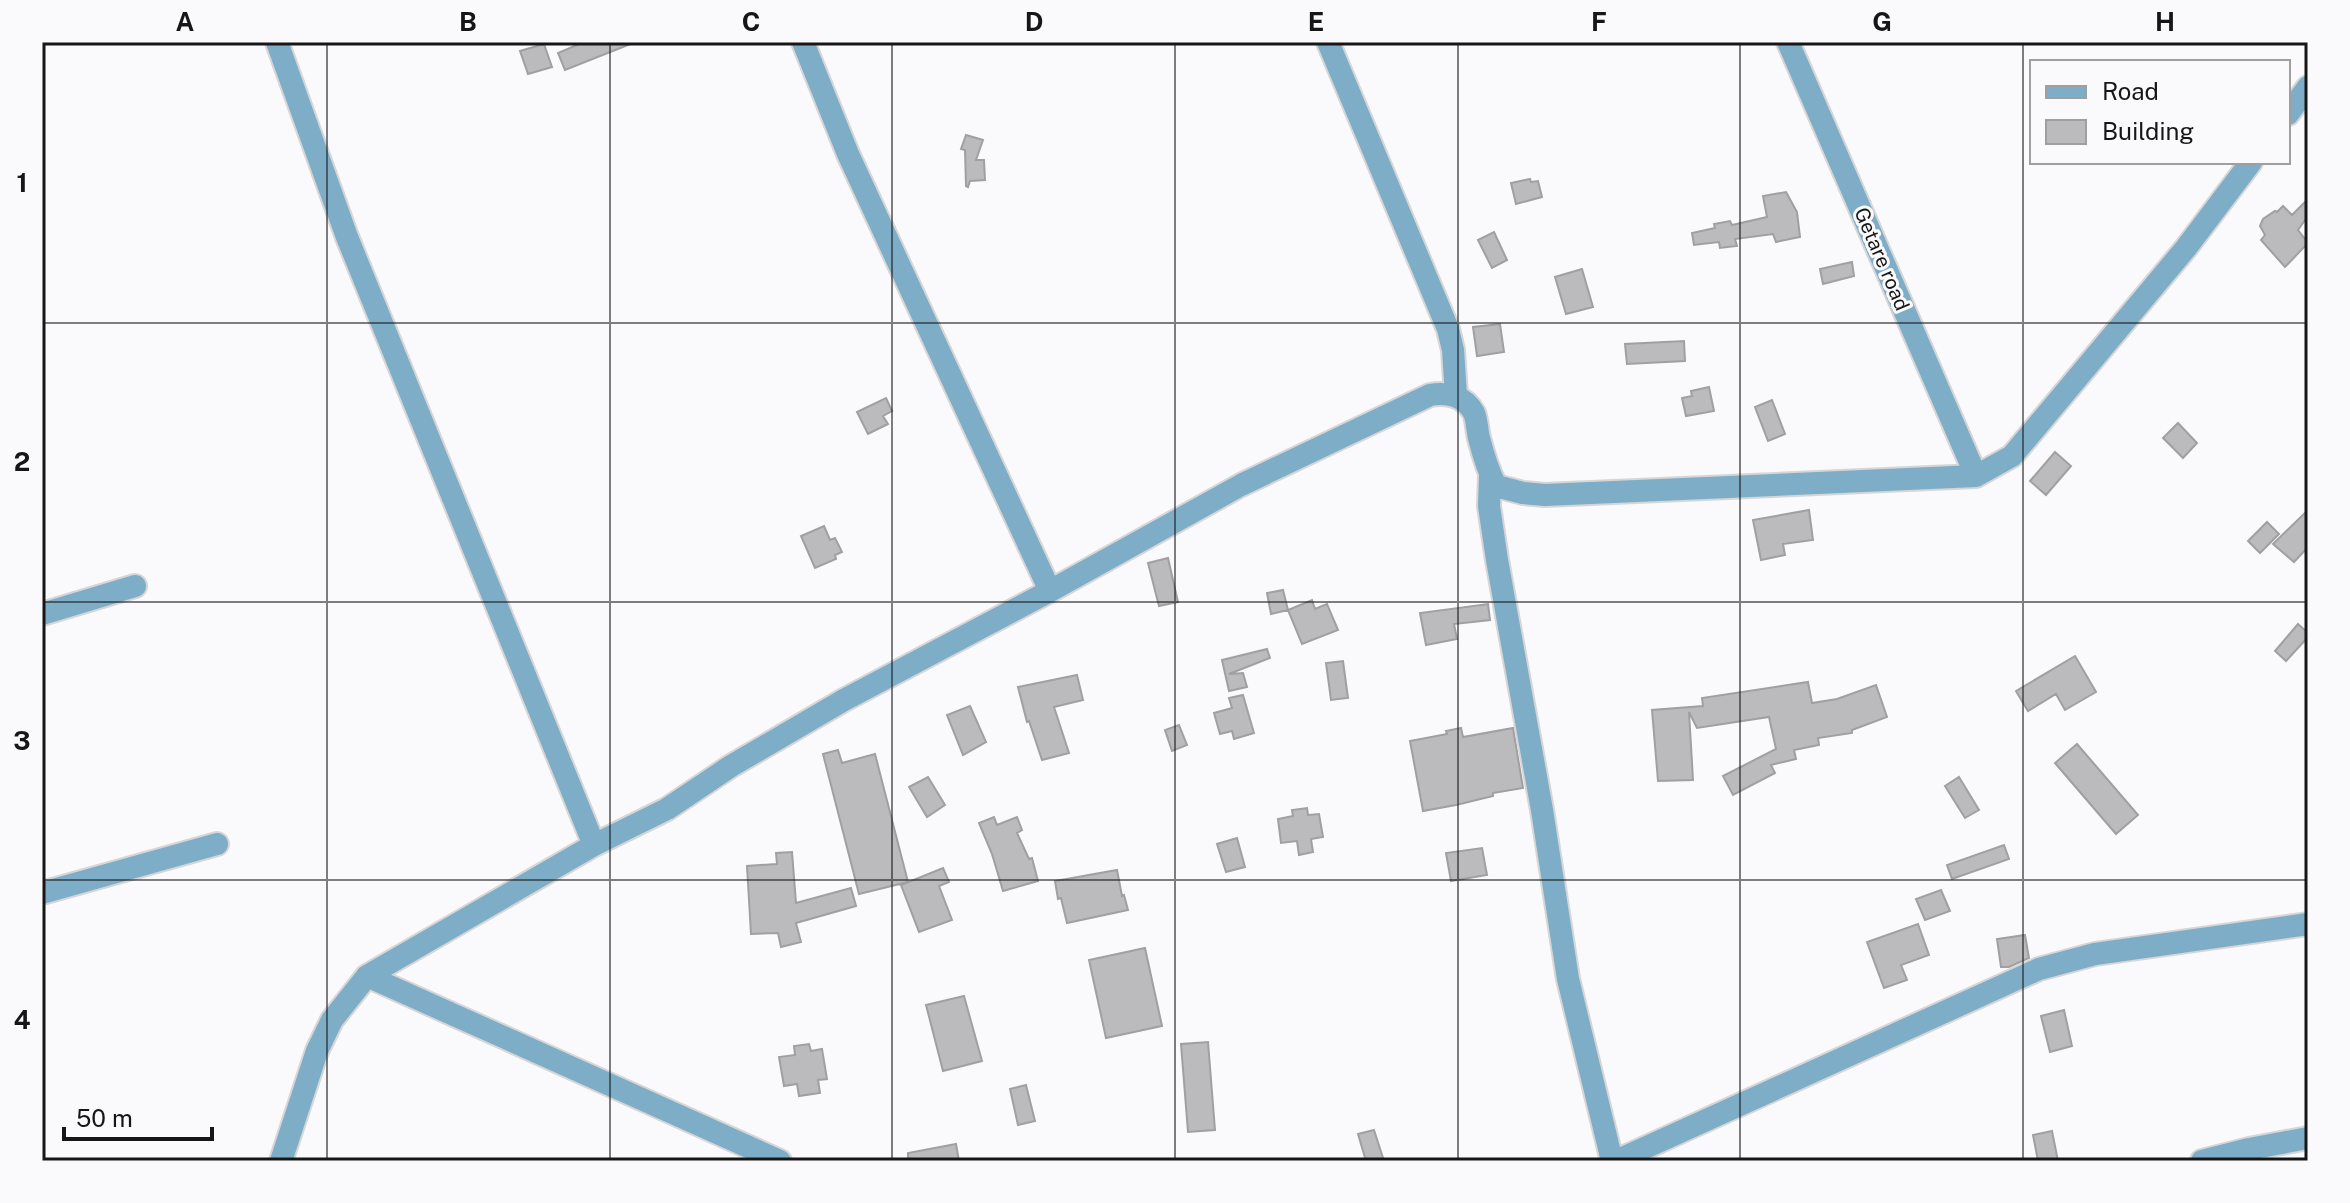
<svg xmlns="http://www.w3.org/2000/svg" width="2350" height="1203" font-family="'Public Sans',sans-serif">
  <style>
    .building { fill: #bbbabc; stroke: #a09fa1; stroke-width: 2 }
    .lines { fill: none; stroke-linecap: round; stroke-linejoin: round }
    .minor-casing { stroke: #d6d6d7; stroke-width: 26 }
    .minor { stroke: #7dadc7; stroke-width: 22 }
    .grid { fill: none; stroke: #161617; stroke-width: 2; stroke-opacity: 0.55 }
    .labels { text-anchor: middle; stroke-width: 6; stroke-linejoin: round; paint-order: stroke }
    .street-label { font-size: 20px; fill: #161617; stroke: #fafafc }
    .neatline { fill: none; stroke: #161617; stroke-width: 3 }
    .grid-label { font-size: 26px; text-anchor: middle; font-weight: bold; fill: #161617 }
  </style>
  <rect width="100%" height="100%" fill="#fafafc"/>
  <!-- building -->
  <path class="building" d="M584,42H633V43L565,70L558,53Z
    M544,44L552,67L528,74L520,51Z
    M966,135L983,140L976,160H984L985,180L970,181L968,187L966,186L965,150L961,149Z
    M1530,179L1531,182L1538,181L1542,197L1516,204L1511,183Z
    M1786,192L1797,212L1800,237L1776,242L1773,234L1735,239L1737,246L1720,248L1719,242L1694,245L1692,233L1715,228L1714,224L1730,221L1732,225L1767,217L1763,196Z
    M2308,199V216L2298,230L2308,243L2285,267L2261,240L2265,235L2260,226L2263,219L2275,211L2277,212L2283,206L2292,215Z
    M1494,232L1507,260L1492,268L1478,240Z
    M1852,262L1854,276L1823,284L1820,269Z
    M1582,269L1593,307L1566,314L1555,277Z
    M1500,324L1504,352L1477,356L1473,327Z
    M1684,341L1685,361L1627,364L1625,344Z
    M1709,387L1714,411L1686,416L1682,398L1692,396L1691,391Z
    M886,398L892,411L883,416L888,424L868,434L857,412Z
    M1772,400L1785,434L1768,441L1755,407Z
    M2178,423L2197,443L2183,458L2163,438Z
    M2055,452L2071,466L2046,495L2030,481Z
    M1809,510L1813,540L1783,544L1785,555L1761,560L1753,520Z
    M2308,510V547L2294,562L2273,544Z
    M2267,522L2279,534L2260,553L2248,541Z
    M824,526L830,540L835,538L842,552L835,555L836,559L815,568L801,536Z
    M1168,558L1178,602L1159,606L1148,563Z
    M1283,590L1288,610L1271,614L1267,593Z
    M1312,600L1315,609L1327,604L1338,630L1302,644L1288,610Z
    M1488,604L1490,620L1454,624L1457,639L1426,645L1420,613Z
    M2298,624L2308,633V637L2286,661L2275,651Z
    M1267,649L1270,658L1229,674L1243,673L1247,687L1229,691L1222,660Z
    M2075,656L2096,692L2065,710L2056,694L2028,711L2016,691Z
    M1343,661L1348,698L1331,700L1326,663Z
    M1077,675L1083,700L1054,707L1069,753L1042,760L1029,721L1027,722L1018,687Z
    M1808,682L1812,703L1837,699L1876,685L1887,717L1852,730V733L1818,738L1819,745L1794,750L1796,759L1771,765L1775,773L1733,795L1723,776L1776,749L1769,717L1697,728L1689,712L1693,780L1658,781L1652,710L1703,706L1702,698Z
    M1243,695L1254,733L1234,739L1232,731L1220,734L1214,713L1232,708L1229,698Z
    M970,706L986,742L963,755L947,715Z
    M1179,725L1187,745L1172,751L1165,730Z
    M1461,728L1463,737L1513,728L1523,788L1493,793V796L1456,805L1423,811L1410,741L1447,734L1446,731Z
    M2077,744L2138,815L2116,834L2055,763Z
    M838,750L842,763L875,754L908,882L859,894L823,754Z
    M928,777L945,805L927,817L909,787Z
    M1959,777L1979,810L1965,818L1945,786Z
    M1307,808L1308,815L1319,814L1323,837L1311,839L1313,852L1299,855L1297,841L1281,843L1278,819L1293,816L1292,810Z
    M994,817L997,825L1017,817L1022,830L1017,833L1029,859L1032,858L1038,881L1003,891L992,854L979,823Z
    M1237,838L1245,867L1226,872L1217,844Z
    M2004,845L2009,859L1952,879L1947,865Z
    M1482,848L1487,875L1451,881L1446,853Z
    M792,852L796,903L851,888L856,906L796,923L801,942L781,947L778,933L751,934L747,866L777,864L776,853Z
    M943,868L949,882L939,886L952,920L919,932L901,885Z
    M1117,870L1122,896L1124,895L1128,910L1067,923L1061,898L1058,899L1055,881Z
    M1941,890L1950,911L1925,920L1916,899Z
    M1918,924L1929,955L1901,965L1907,980L1884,988L1867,942Z
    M2025,935L2029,958L2009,967H2001L1997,939Z
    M1145,948L1162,1026L1106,1038L1089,960Z
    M964,996L982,1061L943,1071L926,1005Z
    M2064,1010L2072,1046L2050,1052L2041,1016Z
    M1208,1042L1215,1130L1188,1132L1181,1044Z
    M809,1044L811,1051L822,1049L827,1079L818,1080L820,1093L799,1096L797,1084L784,1086L779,1057L795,1055L794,1046Z
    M1026,1085L1035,1121L1018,1125L1010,1089Z
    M1374,1130L1384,1161H1366L1358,1134Z
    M2052,1131L2058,1161H2038L2033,1135Z
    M956,1144L959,1161H908V1153Z"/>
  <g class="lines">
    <defs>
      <path id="minor" d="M277,42L347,237L594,845
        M803,42L848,154L1050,591
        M1328,42L1448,329L1453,350L1456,396
        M1788,42L1976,476
        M2288,114L2308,87
        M1490,476L1489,506L1497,560L1542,810L1568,979L1612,1161
        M42,614L135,586
        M42,893L217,844
        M367,976L594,845L667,809L731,766L844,700L1050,591L1241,485L1430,395C1447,392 1465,396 1474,413C1477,420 1477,430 1479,438C1483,454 1488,471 1496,486L1523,493L1545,495L1976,476L2012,456L2186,248L2251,162
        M281,1161L317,1051L332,1020L367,976L780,1161
        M1616,1161L2039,969L2095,954L2308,924
        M2202,1161L2249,1149L2308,1138"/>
    </defs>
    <!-- minor casing -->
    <use href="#minor" class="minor-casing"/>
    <!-- minor -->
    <use href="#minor" class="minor"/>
  </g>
  <!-- grid -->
  <path class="grid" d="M327,42V1161M610,42V1161M892,42V1161M1175,42V1161M1458,42V1161M1740,42V1161M2023,42V1161M42,323H2308M42,602H2308M42,880H2308"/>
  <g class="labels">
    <!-- street labels -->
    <g class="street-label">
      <text transform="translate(1882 259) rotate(67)" y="7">Getare road</text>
    </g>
  </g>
  <!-- border -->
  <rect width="2350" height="1203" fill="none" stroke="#fafafc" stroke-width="88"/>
  <!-- legend -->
  <rect x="2030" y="60" width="260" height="104" fill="#fafafc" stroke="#9f9fa0" stroke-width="2"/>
  <rect x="2046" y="86" width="40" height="12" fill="#7dadc7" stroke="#9f9fa0" stroke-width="2"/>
  <text x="2102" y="100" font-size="24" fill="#161617">Road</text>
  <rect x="2046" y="120" width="40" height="24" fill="#bbbabc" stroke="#9f9fa0" stroke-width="2"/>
  <text x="2102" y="140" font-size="24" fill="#161617">Building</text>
  <!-- scale -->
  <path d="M64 1127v12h148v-12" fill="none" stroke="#161617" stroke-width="4"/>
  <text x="76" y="1127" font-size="24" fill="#161617" stroke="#fafafc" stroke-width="6" paint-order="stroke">50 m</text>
  <rect x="44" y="44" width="2262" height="1115" class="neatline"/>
  <g class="grid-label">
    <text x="185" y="31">A</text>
    <text x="468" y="31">B</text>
    <text x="751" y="31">C</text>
    <text x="1034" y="31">D</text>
    <text x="1316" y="31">E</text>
    <text x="1599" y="31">F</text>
    <text x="1882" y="31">G</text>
    <text x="2165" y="31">H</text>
    <text x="22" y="192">1</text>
    <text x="22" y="471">2</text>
    <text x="22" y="750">3</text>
    <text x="22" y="1029">4</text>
  </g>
</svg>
